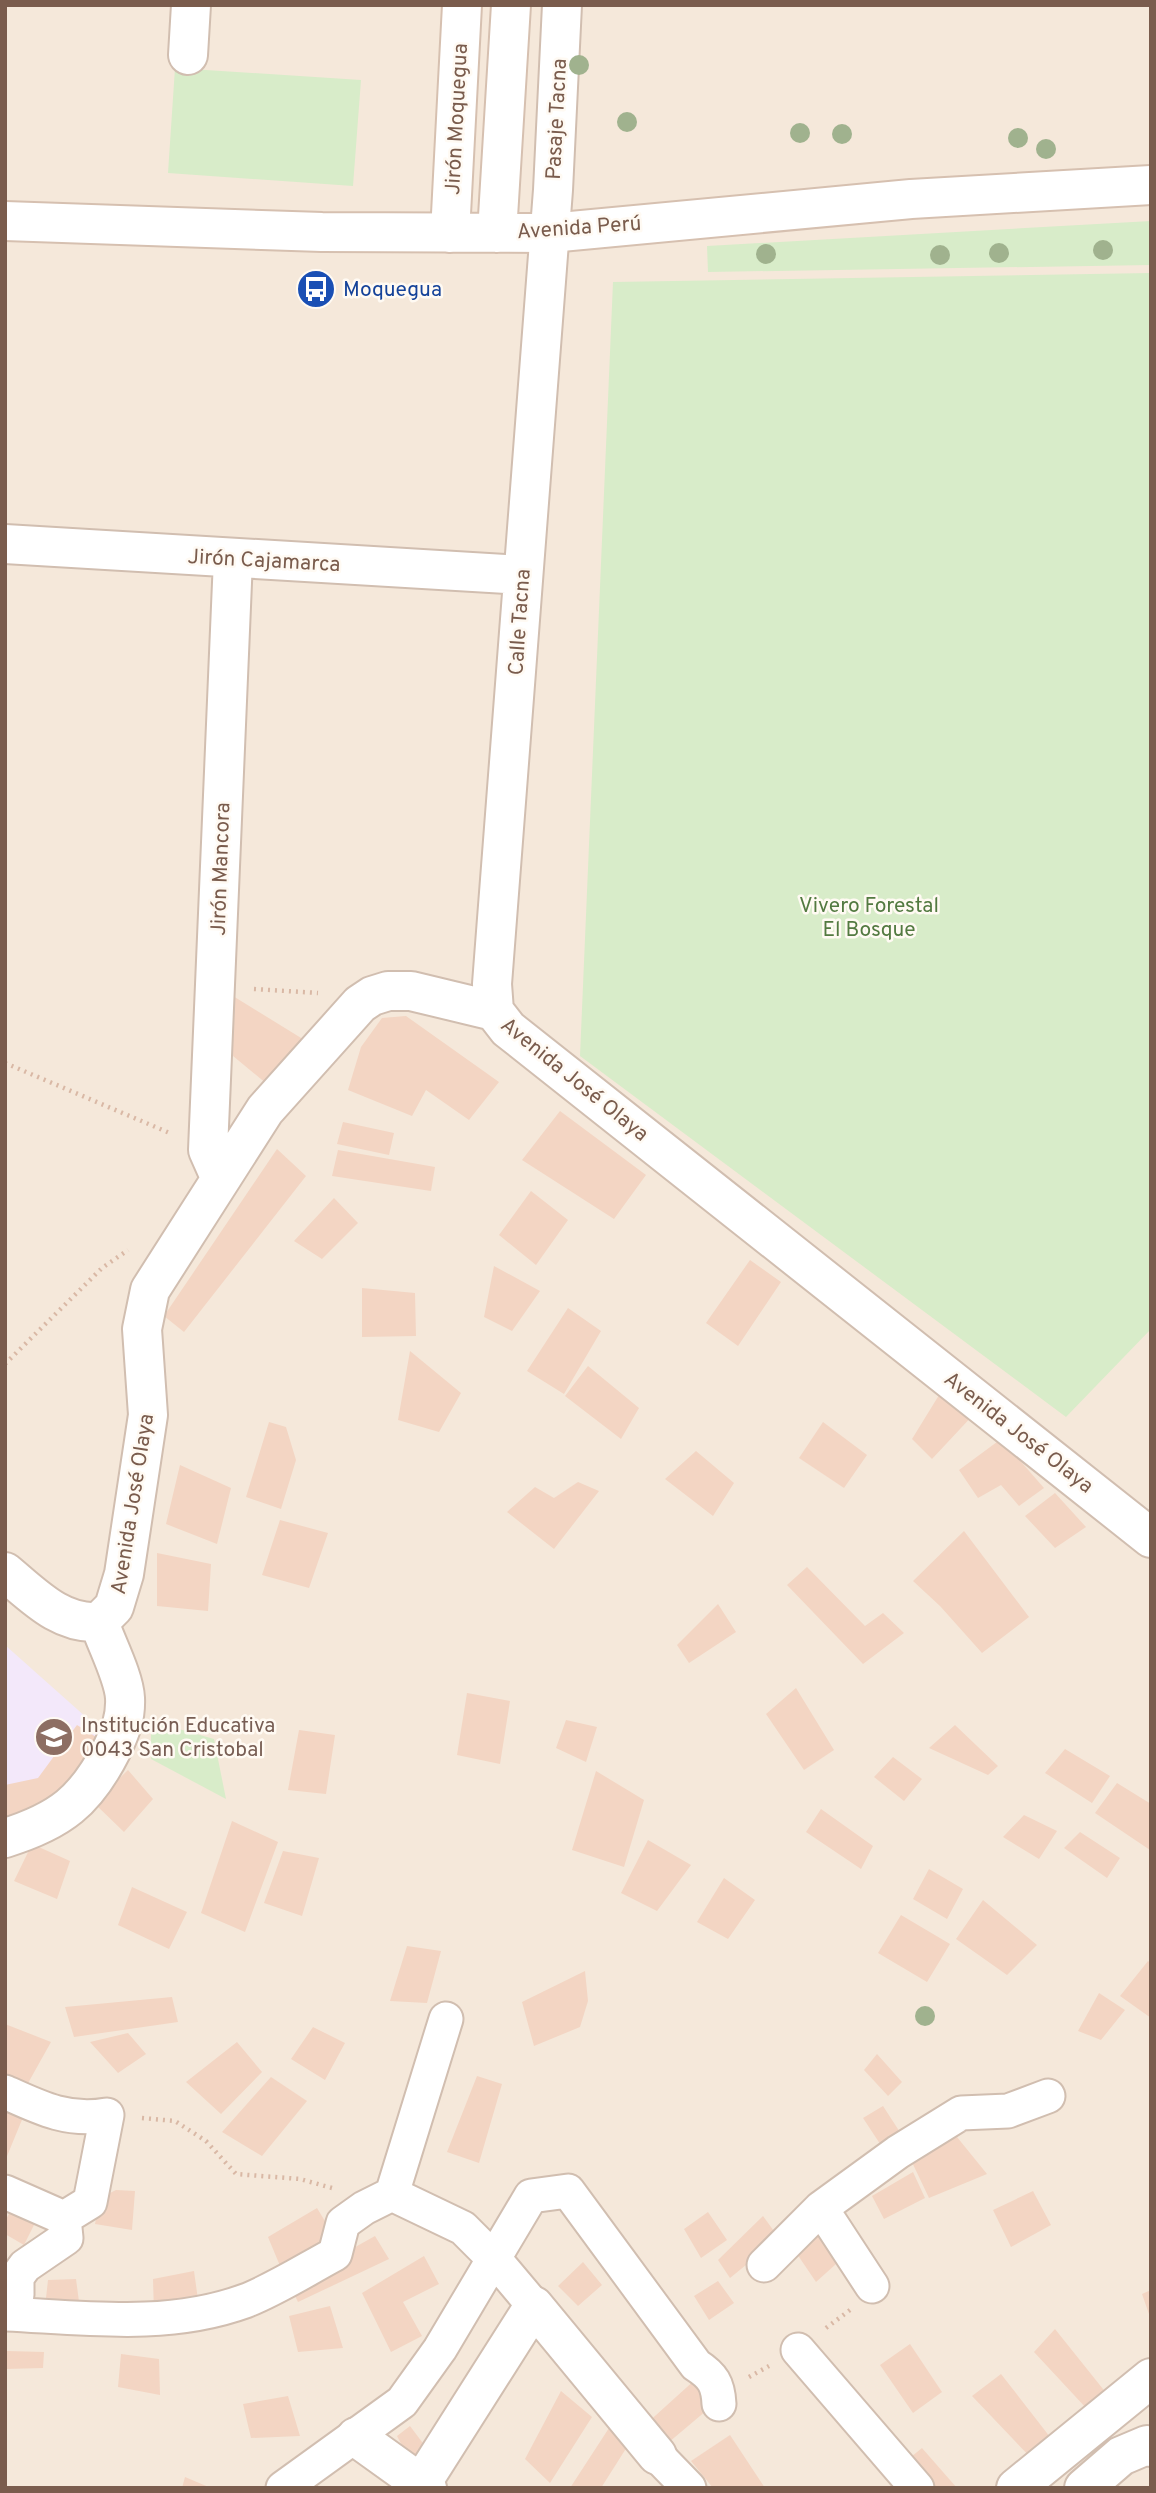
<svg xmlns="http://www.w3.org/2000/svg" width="1156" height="2493" font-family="Overpass,sans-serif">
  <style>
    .residential { fill: #f5e8da }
    .education { fill: #f3e8fa }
    .green { fill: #d8ecc9 }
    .building { fill: #f3d5c3 }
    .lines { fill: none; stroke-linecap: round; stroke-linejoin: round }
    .pedestrian-casing { stroke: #d1beb0; stroke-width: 37 }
    .minor-casing { stroke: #d1beb0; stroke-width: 42 }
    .secondary-casing { stroke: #d6c0b0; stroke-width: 42 }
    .path { stroke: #d9b8a5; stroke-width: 4.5; stroke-dasharray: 2 5; stroke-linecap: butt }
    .pedestrian { stroke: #fff; stroke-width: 33 }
    .minor { stroke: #fff; stroke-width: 38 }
    .secondary { stroke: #fff; stroke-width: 38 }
    .tree { fill: #a0b28e }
    .labels { text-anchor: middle; stroke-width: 5; stroke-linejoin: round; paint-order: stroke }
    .street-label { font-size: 21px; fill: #7a5c4d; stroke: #fffaf3 }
    .transit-label { font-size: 21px; fill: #164399; stroke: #fffaf3; text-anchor: start }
    .park-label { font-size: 21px; fill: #537a41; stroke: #fffaf3 }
    .education-label { font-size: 21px; fill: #785e54; stroke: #fffaf3; text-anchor: start }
  </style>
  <rect width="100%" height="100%" fill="#fdf6ec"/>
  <!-- residential -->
  <path class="residential" d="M5,5H1151V2488H5Z"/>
  <!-- education -->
  <path class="education" d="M5,1645L105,1734L83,1779L5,1823Z"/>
  <!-- green -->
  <path class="green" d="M175,68L361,80L353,186L168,173Z
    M1151,221V265L708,272L707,246Z
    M1151,273V1329L1066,1417L580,1056L613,282Z
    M151,1721L214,1739L226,1799L151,1759Z"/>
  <!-- building -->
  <path class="building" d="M233,996L306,1041L267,1084L227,1051Z
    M406,1016L499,1082L469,1120L426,1090L412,1116L348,1090L361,1047L382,1018Z
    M560,1111L646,1175L614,1219L522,1160Z
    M343,1122L394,1133L389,1155L337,1144Z
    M277,1149L306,1176L184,1332L164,1316Z
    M338,1150L435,1167L431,1191L332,1176Z
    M531,1191L568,1220L536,1265L499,1235Z
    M334,1198L358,1223L322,1259L294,1241Z
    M750,1260L781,1282L738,1346L706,1323Z
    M494,1266L540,1291L512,1331L484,1317Z
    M362,1288L415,1293L416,1336L362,1337Z
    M568,1308L601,1331L564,1394L527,1371Z
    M410,1351L461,1393L439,1432L398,1420Z
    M588,1366L639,1408L621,1439L565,1396Z
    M944,1387L975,1413L932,1459L912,1439Z
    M269,1422L286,1427L296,1460L281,1509L246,1497Z
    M823,1422L867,1455L844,1488L799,1458Z
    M1001,1439L1044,1488L1019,1506L1001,1485L978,1498L959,1470Z
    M696,1451L734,1483L713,1516L665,1479Z
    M180,1465L231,1488L217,1544L166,1524Z
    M578,1482L599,1491L554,1549L507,1512L535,1487L554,1498Z
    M1055,1493L1086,1527L1055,1548L1025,1516Z
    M280,1520L328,1533L309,1588L262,1575Z
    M964,1531L1029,1617L982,1653L940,1606L913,1581Z
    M157,1553L211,1564L208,1611L157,1606Z
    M807,1567L865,1626L883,1613L904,1633L863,1664L787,1585Z
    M718,1604L736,1632L689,1663L677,1645Z
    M796,1688L834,1750L804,1770L766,1714Z
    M467,1693L510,1701L500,1764L457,1755Z
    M566,1720L597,1727L586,1762L556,1748Z
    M77,1725L101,1740L83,1779L5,1822V1785L38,1778Z
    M955,1725L998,1766L988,1775L929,1748Z
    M299,1730L335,1735L326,1794L288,1790Z
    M1065,1749L1110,1776L1092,1803L1045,1773Z
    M893,1757L922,1779L904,1801L874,1777Z
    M128,1770L153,1799L124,1832L94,1803Z
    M596,1771L644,1800L624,1867L572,1850Z
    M1117,1783L1151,1804L1150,1850L1095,1813Z
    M821,1809L873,1846L861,1869L806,1832Z
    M1024,1815L1057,1831L1039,1859L1003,1837Z
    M232,1821L278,1842L245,1932L201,1913Z
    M1080,1832L1120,1858L1107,1878L1064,1848Z
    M648,1840L691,1865L657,1911L621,1893Z
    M32,1844L70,1861L57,1899L14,1881Z
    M283,1851L319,1858L302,1916L264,1903Z
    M929,1869L963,1889L947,1919L913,1899Z
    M724,1878L755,1900L728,1939L697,1922Z
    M132,1887L187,1912L169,1949L118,1925Z
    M983,1900L1037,1945L1007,1975L956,1939Z
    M901,1915L950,1944L927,1982L878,1953Z
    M407,1946L441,1951L427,2003L390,2001Z
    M1148,1961L1151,1963V2018L1120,1996Z
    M585,1971L588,2001L580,2027L534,2046L522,2002Z
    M1099,1993L1125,2010L1101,2040L1078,2031Z
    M172,1997L178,2022L74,2037L65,2007Z
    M5,2024L51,2042L27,2085L5,2076Z
    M313,2027L345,2043L325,2080L291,2059Z
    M128,2033L146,2054L118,2073L90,2042Z
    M237,2042L262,2072L221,2114L186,2082Z
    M877,2054L902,2082L888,2096L864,2070Z
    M477,2076L502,2084L479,2163L447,2152Z
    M271,2077L307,2101L262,2156L222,2132Z
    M5,2102L26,2110L5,2161Z
    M883,2106L907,2143L888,2156L863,2118Z
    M957,2137L987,2174L929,2198L910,2158Z
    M913,2172L925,2198L884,2219L872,2196Z
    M116,2190L135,2191L132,2230L95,2224L100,2198Z
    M1033,2191L1051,2225L1011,2247L993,2210Z
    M14,2205L39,2215L24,2245L5,2234V2221Z
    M317,2208L334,2236L283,2273L268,2237Z
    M708,2212L727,2240L701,2258L684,2229Z
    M763,2216L779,2238L730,2278L718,2260Z
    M822,2225L846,2255L816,2282L795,2251Z
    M375,2236L389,2259L298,2302L289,2284Z
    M424,2256L439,2284L403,2302L422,2336L391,2352L362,2293Z
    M583,2262L602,2285L578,2306L558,2286Z
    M194,2271L199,2307L154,2313L153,2279Z
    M76,2279L80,2309L45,2307L48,2280Z
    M718,2281L734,2303L709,2320L694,2296Z
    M1151,2290V2317H1150L1142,2294Z
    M330,2306L343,2348L298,2352L289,2316Z
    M1055,2329L1107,2394L1087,2409L1034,2352Z
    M910,2344L942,2392L913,2413L880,2365Z
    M7,2351L44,2352L43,2368L5,2369Z
    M121,2354L159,2359L160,2395L118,2387Z
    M1001,2374L1057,2446L1034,2461L972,2396Z
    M697,2378L713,2405L662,2448L645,2425Z
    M561,2391L592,2417L550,2483L525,2459Z
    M288,2396L300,2436L251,2438L243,2404Z
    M410,2426L425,2446L409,2459L397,2436Z
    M609,2428L627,2447L601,2488H570Z
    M730,2435L765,2488H713L691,2461Z
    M922,2448L957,2488H920L901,2465Z
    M185,2477L211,2488H182Z"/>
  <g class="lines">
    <defs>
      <path id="pedestrian" d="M5,2092C40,2108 68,2122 107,2115L90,2202L64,2218L66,2238L25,2266L17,2277V2295L7,2314C87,2318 168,2329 245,2301C274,2290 307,2269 335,2254L343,2223L364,2208L392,2194L446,2019
        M5,2192L64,2218
        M392,2194L463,2228L497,2262L534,2306
        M821,2208L872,2286
        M764,2265L821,2208L898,2152L961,2113L1008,2111L1048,2096
        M798,2350L917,2488
        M657,2455L689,2488
        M283,2488L402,2402L440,2349L531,2196L568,2191L696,2365C713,2376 718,2384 719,2404"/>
      <path id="minor" d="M188,55L191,5
        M5,544L523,575
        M494,1011L492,984L553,190L562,5
        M220,1177L208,1150L233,559
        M5,1572C33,1595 60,1625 99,1622
        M99,1622L114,1607L124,1574L148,1415L142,1329L150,1290L265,1110L360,1004L372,996L388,991H411L494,1011L508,1029L1151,1538
        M5,1838C60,1821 86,1801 112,1749C120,1732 126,1718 125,1698C124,1677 106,1643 99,1622
        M356,2437L427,2488
        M414,2488L421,2484L534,2306L657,2455
        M1016,2488L1151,2378
        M1084,2488L1121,2456L1147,2445L1151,2447"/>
      <path id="secondary" d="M5,221L322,232L550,233L911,199L1151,185
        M450,233L462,5
        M497,233L511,5"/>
    </defs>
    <!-- pedestrian casing -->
    <use href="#pedestrian" class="pedestrian-casing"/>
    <!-- minor casing -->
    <use href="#minor" class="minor-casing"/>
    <!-- secondary casing -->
    <use href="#secondary" class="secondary-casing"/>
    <!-- path -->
    <path class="path" d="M254,989L318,993
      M5,1063L172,1134
      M5,1364L102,1268L128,1250
      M142,2118L175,2121L206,2141L236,2174L300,2179L332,2188
      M826,2328L850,2310
      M749,2377L769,2366"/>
    <!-- pedestrian -->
    <use href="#pedestrian" class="pedestrian"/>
    <!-- minor -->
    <use href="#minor" class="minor"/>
    <!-- secondary -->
    <use href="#secondary" class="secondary"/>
  </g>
  <!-- trees -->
  <g class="tree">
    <circle cx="579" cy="65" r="10"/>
    <circle cx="627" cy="122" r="10"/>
    <circle cx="800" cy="133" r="10"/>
    <circle cx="842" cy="134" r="10"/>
    <circle cx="1018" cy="138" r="10"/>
    <circle cx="1046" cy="149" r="10"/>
    <circle cx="1103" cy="250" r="10"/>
    <circle cx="999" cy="253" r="10"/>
    <circle cx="766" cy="254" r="10"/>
    <circle cx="940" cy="255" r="10"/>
    <circle cx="925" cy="2016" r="10"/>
  </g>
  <!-- icons -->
  <defs>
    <symbol id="bus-disc" viewBox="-11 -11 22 22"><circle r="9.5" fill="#1a4fb4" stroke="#fffaf3"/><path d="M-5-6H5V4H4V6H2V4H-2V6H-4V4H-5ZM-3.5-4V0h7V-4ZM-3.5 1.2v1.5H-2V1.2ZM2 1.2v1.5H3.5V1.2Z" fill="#fff"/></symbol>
    <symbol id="school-disc" viewBox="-11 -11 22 22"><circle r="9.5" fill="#8d6e63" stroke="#fffaf3"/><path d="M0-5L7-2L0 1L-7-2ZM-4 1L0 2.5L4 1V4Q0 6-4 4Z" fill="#fff"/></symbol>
  </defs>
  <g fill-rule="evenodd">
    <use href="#bus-disc" x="294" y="267" width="44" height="44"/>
    <use href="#school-disc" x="32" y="1715" width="44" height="44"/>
  </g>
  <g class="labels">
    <!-- street labels -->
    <g class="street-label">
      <text transform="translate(456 119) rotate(-87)" y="7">Jirón Moquegua</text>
      <text transform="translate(556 119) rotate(-87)" y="7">Pasaje Tacna</text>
      <text transform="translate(579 227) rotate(-4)" y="7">Avenida Perú</text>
      <text transform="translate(264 560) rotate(3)" y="7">Jirón Cajamarca</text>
      <text transform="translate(519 622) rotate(-86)" y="7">Calle Tacna</text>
      <text transform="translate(220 869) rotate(-88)" y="7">Jirón Mancora</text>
      <text transform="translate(575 1079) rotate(39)" y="7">Avenida José Olaya</text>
      <text transform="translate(1019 1432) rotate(38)" y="7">Avenida José Olaya</text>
      <text transform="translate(132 1504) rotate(-81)" y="7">Avenida José Olaya</text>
    </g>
    <!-- transit labels -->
    <g class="transit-label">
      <text x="343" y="296">Moquegua</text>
    </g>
    <!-- park labels -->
    <g class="park-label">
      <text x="869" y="912">Vivero Forestal<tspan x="869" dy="24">El Bosque</tspan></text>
    </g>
    <!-- education labels -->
    <g class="education-label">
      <text x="81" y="1732">Institución Educativa<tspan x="81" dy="24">0043 San Cristobal</tspan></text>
    </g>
  </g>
  <!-- border -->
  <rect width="1156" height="2493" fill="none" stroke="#7a5c4d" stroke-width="14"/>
</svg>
